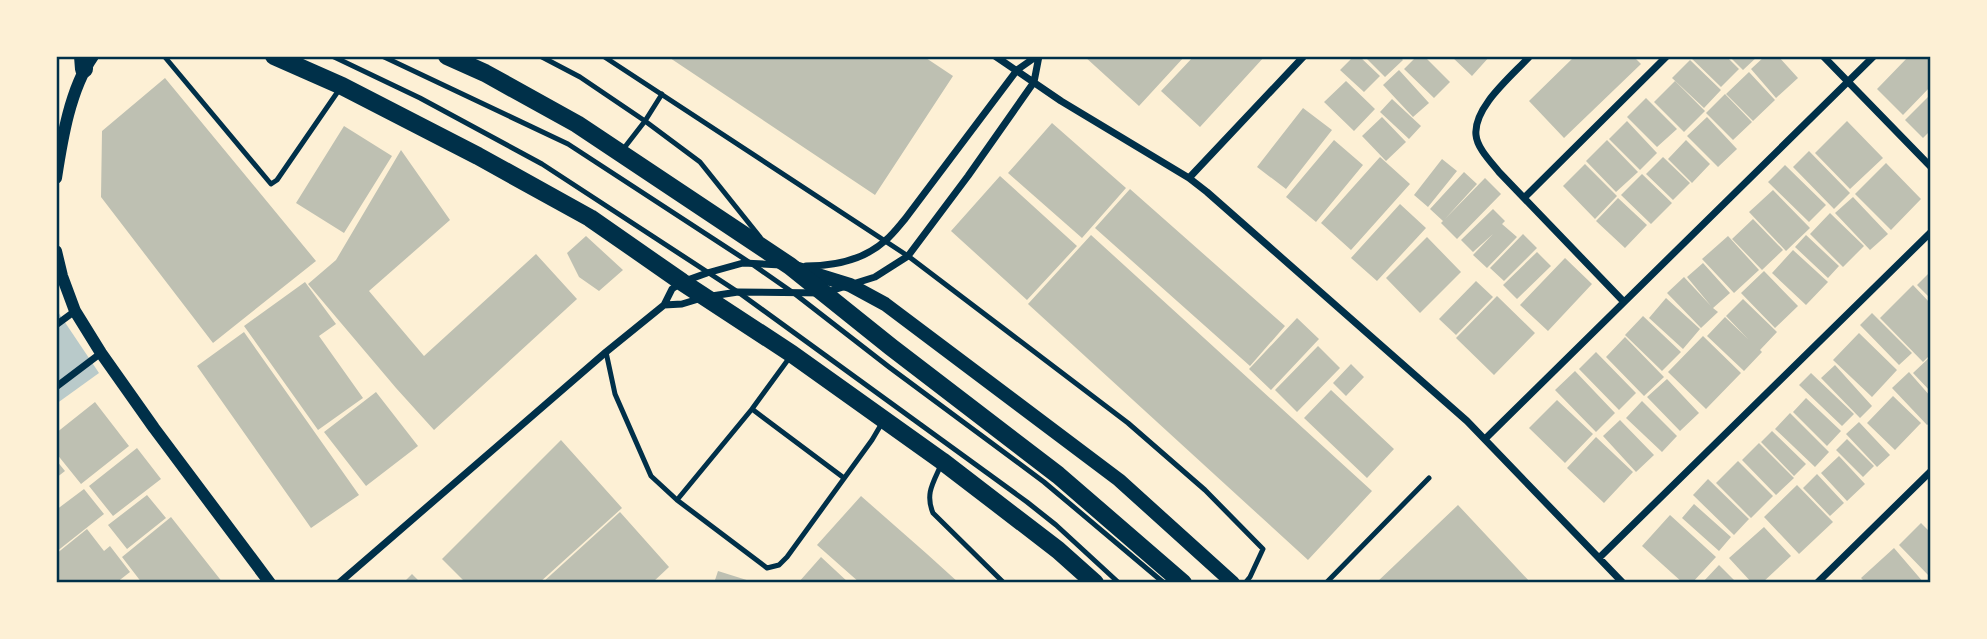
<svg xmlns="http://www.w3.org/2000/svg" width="1987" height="639" font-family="Arial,sans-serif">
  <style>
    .green { fill: #b9caca }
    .building { fill: #bec0b2 }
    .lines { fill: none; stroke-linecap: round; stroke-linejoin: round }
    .service { stroke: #003049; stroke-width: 5 }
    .minor { stroke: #003049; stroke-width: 7 }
    .tertiary { stroke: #003049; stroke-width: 12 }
    .secondary { stroke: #003049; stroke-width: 14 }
    .primary { stroke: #003049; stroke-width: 18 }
    .neatline { fill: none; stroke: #003049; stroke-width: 2.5 }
  </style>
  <rect width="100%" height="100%" fill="#fdf0d5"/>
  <!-- green -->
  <path class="green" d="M56,309L99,373L56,404Z"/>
  <!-- building -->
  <path class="building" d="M667,56H923L953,76L875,195Z
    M1084,56H1185L1139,106Z
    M1194,56H1265L1200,127L1161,91Z
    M1354,56H1359L1380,76L1364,92L1340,70Z
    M1364,56H1399L1403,60L1385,77Z
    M1417,56H1424L1450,82L1434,98L1404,69Z
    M1451,56H1490L1472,76Z
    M1575,56H1633L1641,64L1564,138L1529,101Z
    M1689,56H1726L1739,69L1721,87Z
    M1729,56H1758L1743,70Z
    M1765,56H1778L1798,78L1776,98L1751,69Z
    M1909,56H1931V86L1903,115L1877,89Z
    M1690,60L1721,90L1704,108L1672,78Z
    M1399,70L1429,103L1413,117L1383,85Z
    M1749,72L1775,100L1753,121L1726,94Z
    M165,78L316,261L213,343L101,197L102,131Z
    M1346,81L1375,109L1354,131L1324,102Z
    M1675,81L1705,111L1684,132L1654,102Z
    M1725,94L1752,122L1733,140L1706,113Z
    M1931,94V130L1923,138L1905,120Z
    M1646,98L1677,129L1657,147L1627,117Z
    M1392,99L1421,126L1409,139L1380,112Z
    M1303,108L1332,130L1286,189L1257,167Z
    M1382,117L1406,142L1386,161L1362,136Z
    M1707,117L1737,149L1718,167L1687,136Z
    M1627,121L1657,153L1640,170L1609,139Z
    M1847,121L1883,158L1850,189L1815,153Z
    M1052,123L1126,188L1082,238L1008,173Z
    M344,126L392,156L344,233L296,203Z
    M1334,140L1363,165L1316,222L1286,197Z
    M1607,140L1638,172L1616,192L1586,161Z
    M1686,140L1710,164L1692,183L1668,159Z
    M401,150L450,220L369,291L424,356L536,254L577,299L434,430L396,388L308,284L336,260Z
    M1809,151L1850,193L1834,209L1793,167Z
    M1380,157L1410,184L1351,250L1321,223Z
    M1663,157L1690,183L1673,200L1646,174Z
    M1442,159L1457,171L1428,207L1414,195Z
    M1886,163L1921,199L1891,230L1855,194Z
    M1585,164L1617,196L1595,219L1563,186Z
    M1785,165L1826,205L1809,222L1768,182Z
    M1464,172L1477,184L1445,219L1485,178L1501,194L1457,239L1441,223L1443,221L1430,209Z
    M1642,174L1672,203L1651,224L1621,195Z
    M1000,176L1077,246L1027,300L951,231Z
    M1130,189L1285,326L1250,366L1095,228Z
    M1773,190L1810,228L1786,251L1749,212Z
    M1853,197L1888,234L1870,250L1835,213Z
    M1618,198L1647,225L1625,248L1596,221Z
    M1400,204L1426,228L1377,281L1351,258Z
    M1493,209L1505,221L1502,224L1517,237L1487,268L1473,255L1493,234L1473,252L1461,240Z
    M1830,213L1864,246L1843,267L1810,234Z
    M1753,219L1783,250L1762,270L1732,239Z
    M1523,234L1537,248L1504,281L1490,268Z
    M1091,235L1372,491L1308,560L1028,304Z
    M1806,235L1839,266L1828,278L1795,247Z
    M586,236L623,270L599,291L579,277L567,253Z
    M1728,236L1759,270L1734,293L1702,259Z
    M1427,237L1461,272L1420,313L1386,278Z
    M1793,250L1828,282L1806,305L1772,273Z
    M1537,252L1551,266L1517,299L1503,285Z
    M1565,258L1592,284L1548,331L1520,305Z
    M1703,263L1730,293L1713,308L1718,312L1701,328L1667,293L1684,277L1711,306L1687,277Z
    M1764,271L1798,306L1775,328L1741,293Z
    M1931,271V299L1917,285Z
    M1476,281L1493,297L1456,335L1439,319Z
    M305,282L336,324L319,336L363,398L318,430L244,326Z
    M1913,285L1931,304V354L1923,362L1880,318Z
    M1497,296L1535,333L1494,375L1456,338Z
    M1666,298L1700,329L1683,349L1649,318Z
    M1743,299L1777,332L1760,350L1762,352L1744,371L1707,336L1725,317L1748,339L1726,316Z
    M1872,313L1912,353L1899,365L1860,325Z
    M1643,316L1681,352L1662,371L1625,335Z
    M1297,318L1319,339L1271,390L1249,369Z
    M244,332L359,495L311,528L197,366Z
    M1859,333L1897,370L1872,397L1833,360Z
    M1703,336L1741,373L1706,409L1668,372Z
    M1625,337L1664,377L1644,396L1606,357Z
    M1318,346L1340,368L1297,412L1275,390Z
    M1596,352L1636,393L1619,410L1579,369Z
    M1931,356V392L1913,373Z
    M1351,364L1364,377L1346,396L1333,383Z
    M1835,365L1872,406L1860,418L1821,378Z
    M1575,371L1615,413L1596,432L1555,390Z
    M1909,372L1931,397V422L1927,425L1892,388Z
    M1811,373L1854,414L1842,426L1799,385Z
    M1667,379L1699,413L1680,431L1647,397Z
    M1331,390L1394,449L1367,478L1304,418Z
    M376,392L418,446L366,486L324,432Z
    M1893,396L1921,423L1895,450L1867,423Z
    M1806,398L1841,431L1827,446L1793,412Z
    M1557,400L1593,434L1565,463L1529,428Z
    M1642,401L1677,436L1662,452L1626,418Z
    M95,402L129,446L81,484L56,453V433Z
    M1790,413L1829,452L1815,467L1775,429Z
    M1620,420L1654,455L1636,472L1603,436Z
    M1859,422L1890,455L1877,467L1846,434Z
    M1772,431L1806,464L1794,476L1761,442Z
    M1596,437L1633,472L1604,503L1567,468Z
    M1847,439L1874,466L1863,477L1836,450Z
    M561,440L622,508L539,583H466L442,559Z
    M1759,443L1794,478L1776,495L1742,460Z
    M137,448L161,479L113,516L89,486Z
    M1839,456L1865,484L1847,501L1821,473Z
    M56,460L65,471L56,478Z
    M1738,461L1773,496L1751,518L1716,483Z
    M1817,474L1844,503L1830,516L1803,488Z
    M1708,479L1749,519L1734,535L1693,495Z
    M1797,485L1833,522L1799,554L1764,517Z
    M84,489L104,514L56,552V510Z
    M147,495L166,518L127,549L108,525Z
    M861,496L927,554L959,583H860L817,545Z
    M1694,504L1731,537L1719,551L1682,518Z
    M1458,505L1531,583H1376Z
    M620,512L669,567L652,583H542Z
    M1670,515L1716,557L1692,583H1683L1642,546Z
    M171,517L223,583H142L122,557Z
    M1921,523L1931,533V574L1929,576L1899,545Z
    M1764,527L1791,556L1762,583H1752L1729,558Z
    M87,529L104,551L110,546L130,572L116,583H56V554Z
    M1894,548L1924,583H1866L1861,578Z
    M821,557L849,583H798Z
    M1719,565L1737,583H1702Z
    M718,571L753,582V583H714Z
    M412,574L421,583H403Z"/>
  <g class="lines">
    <!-- service -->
    <path class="service" d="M164,56L271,184L277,180L341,87
      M332,56L420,98L542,164L738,292L1027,502L1056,525L1119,583
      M382,56L568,144L752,264L795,294L889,367L1044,482L1164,583
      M540,56L580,77L645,121L700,162L760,237
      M603,56L908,256L1128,423L1205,490L1263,549L1250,577L1245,583
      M621,152L645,121L662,94
      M606,352L615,394L651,476L677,500L767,568L779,565L787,557L872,440L882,423
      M752,409L844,478
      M941,465C933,483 925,494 933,513L1004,583
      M677,500L752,409L790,357
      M1326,583L1429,478"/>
    <!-- minor -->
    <path class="minor" d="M995,56L1061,101L1189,178L1207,192L1467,421L1623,583
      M1530,56C1513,75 1473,107 1476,135C1477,148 1491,162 1499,172L1624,302
      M1823,56L1931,167
      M1189,178L1304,56
      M1524,198L1667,56
      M806,266C835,266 864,260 886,240C893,234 899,226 905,219L1017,70L1037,56
      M664,305L682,304L705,297L738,292L824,293L875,277L908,256L968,176L1034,82L1039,56
      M56,325L75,311
      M56,387L101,353
      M1485,439L1874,56
      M1599,558L1931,232
      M339,583L606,352L664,305L672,289L682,282L707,273L743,263L781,265
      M1817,583L1931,471"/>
    <!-- tertiary -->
    <path class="tertiary" d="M56,178C62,139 70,89 93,56
      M56,251L62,276L75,311L101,353L154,428L270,583"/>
    <!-- secondary -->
    <path class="secondary" d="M795,268L850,285L885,304L1119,480L1233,583"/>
    <!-- primary -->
    <path class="primary" d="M83,56L84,69
      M274,56L342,86L478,156L590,218L682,282L792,354L942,461L1058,550L1095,583
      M447,56L485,73L577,124L790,266L891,347L1058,475L1183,583"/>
  </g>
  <!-- border -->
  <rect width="1987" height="639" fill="none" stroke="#fdf0d5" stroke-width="116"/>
  <rect x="58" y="58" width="1871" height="523" class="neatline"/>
</svg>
